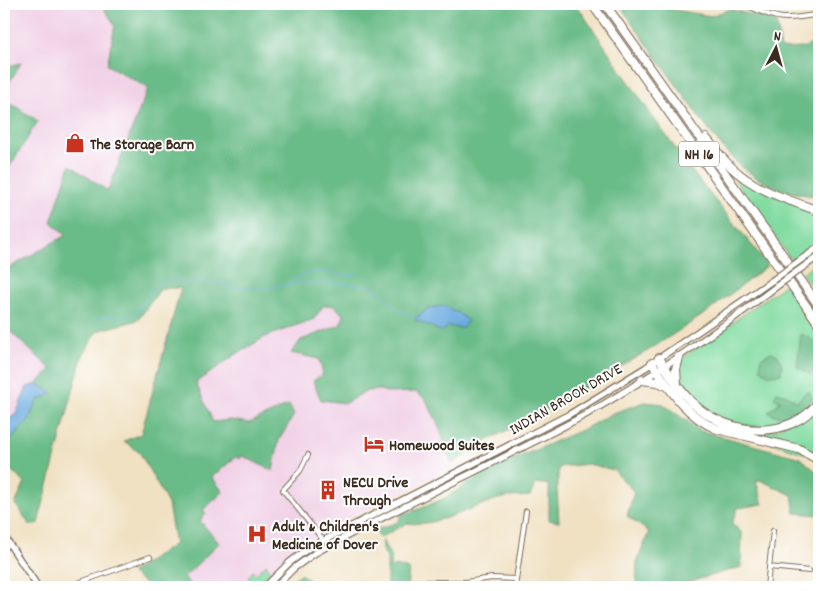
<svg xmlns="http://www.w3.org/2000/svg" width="823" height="591" font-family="Dekko,sans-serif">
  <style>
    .built { fill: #f0d0e5 }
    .green { fill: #82dba1; stroke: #5e8260 }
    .forest { fill: #69bb87; stroke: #527252 }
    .water { fill: #6cabdf; stroke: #546a7e }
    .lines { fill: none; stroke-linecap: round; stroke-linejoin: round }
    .stream { stroke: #6cabdf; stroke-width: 1 }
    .minor-casing { stroke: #7a6a58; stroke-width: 6 }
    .secondary-casing { stroke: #7a6a58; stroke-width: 8 }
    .motorway-casing { stroke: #7a6a58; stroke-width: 10 }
    .minor { stroke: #fff; stroke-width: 4 }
    .secondary { stroke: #fff; stroke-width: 5.5 }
    .motorway { stroke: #fff; stroke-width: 8 }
    .secondary-bridge-casing { stroke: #7a6a58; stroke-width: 8; stroke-linecap: butt }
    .secondary-bridge { stroke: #fff; stroke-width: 5.5 }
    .labels { text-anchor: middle; stroke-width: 4; stroke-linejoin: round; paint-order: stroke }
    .shield { fill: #fff; stroke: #766a62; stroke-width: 1 }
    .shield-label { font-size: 15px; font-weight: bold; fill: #3b2a1e }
    .poi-label { font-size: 16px; font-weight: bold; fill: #3b2a1e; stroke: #fff; text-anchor: start }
    .street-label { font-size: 16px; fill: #3b2a1e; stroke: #fff }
  </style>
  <rect width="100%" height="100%" fill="#fff"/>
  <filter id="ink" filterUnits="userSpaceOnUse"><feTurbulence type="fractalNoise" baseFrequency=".02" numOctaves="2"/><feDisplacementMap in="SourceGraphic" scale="10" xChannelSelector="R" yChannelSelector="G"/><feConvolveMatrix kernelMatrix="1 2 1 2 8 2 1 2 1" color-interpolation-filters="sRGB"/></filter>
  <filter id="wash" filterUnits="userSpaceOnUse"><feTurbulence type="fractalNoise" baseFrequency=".0096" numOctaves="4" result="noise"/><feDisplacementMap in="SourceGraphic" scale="20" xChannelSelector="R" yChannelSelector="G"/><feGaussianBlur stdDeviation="1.12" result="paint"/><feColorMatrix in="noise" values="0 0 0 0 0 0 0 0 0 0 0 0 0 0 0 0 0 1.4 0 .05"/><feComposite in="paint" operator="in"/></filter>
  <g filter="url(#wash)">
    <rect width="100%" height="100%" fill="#f0e1c3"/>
    <!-- built -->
    <path class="built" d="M4,4H101L115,25L107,65L148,88L108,191L70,166L66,235L4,271V176L38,122L4,99V91L20,63L4,67Z
      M324,305L335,306L344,316L340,325L301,340L292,353L319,359L323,374L345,403L367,391L380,390L390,393L416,392L426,400L437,422L452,464L451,469L329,528L288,556L270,572L257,587H192L184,577L219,543L200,521L203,510L222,494L212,477L237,456H243L273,470L279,440L294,415L265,416L249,423L231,420L213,422L196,383L235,355L266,337L314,319Z
      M4,326L52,369L37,384L27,387L16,415L4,423Z"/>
    <!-- green -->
    <path class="green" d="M729,169L819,213V243L793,262L728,170Z
      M819,260V298L802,273Z
      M786,284L819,338V397C809,412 790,424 771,426C738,429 691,413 681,378C679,369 678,363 684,357Z
      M677,390L717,422L775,430L819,404V458L720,426L692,410L676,391Z
      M266,564L270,572L257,587H246L251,580L248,578L253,571L256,574Z"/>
    <!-- forest -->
    <path class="forest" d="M101,4H576L652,116L697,178L768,265L706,313L649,350L530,419L490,439L452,464L437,422L426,400L416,392L390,393L380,390L367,391L345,403L321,400L313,381L323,374L319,359L291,353L301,340L340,325L344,316L335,306L324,305L314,319L265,337L235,355L196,383L213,422L231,420L249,423L289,405L294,415L279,440L273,471L243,456L239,459L237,456L212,477L223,492L203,510L206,513L200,521L219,543L184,577L192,587H149L131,573L175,544L168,504L140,453L124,441L141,434L181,288H161L138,320L97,331L82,357L38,523L30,525L15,504L25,483L4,464V445L9,442L29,419L37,401L52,393L37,384L51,369L4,326V271L66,235L51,222L70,165L108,191L148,88L107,65L115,25Z
      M619,4H665L662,8L711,16L729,9L776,21L781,49L803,48L819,41V196C747,193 720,146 683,94C661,64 640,34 619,4Z
      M21,63L4,91V67Z
      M4,99L38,121L4,176Z
      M801,334C820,341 821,353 816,370L810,374L797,367Z
      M771,352L778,355L782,365L781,374L769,375L760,369L761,358Z
      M777,392L787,395L797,402L805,393L810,392L812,399C800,410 785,423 768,412L781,401L774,398Z
      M645,402L663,404L701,431L801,458L819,474V515L795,513L792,495L760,480L756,481L763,504L738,508L732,523L742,533L741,567L672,587H636L637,562L649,532L627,516L634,492L614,470L588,464L559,467L557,489L559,522L549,520V485L536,483L530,496C521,497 511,496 502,498C474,505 436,528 407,523L380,538L375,530L398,522L402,514L422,508L445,498L470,482L505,463L586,428L613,413Z
      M382,540L391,557L390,569L395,566L409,569L407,587H387V558L382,549Z
      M300,574L308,579L302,587H283Z"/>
    <!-- water -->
    <path class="water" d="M445,306L458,313L468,321L462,328L447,326L445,330L441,331L415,320L416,317L421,315C426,307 436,307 445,306Z
      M37,384L53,393L37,401L29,419L9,442L4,445V423L16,414L27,387Z"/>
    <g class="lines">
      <!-- stream -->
      <path class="stream" d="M287,284C293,281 299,276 305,274C320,270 335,273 350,277L354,273L357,277
        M94,320L105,316L126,317L136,312L159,282L175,279L185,284L192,282H223L224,287L265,288L300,283H336L371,286L389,300L397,309L415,318"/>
    </g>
  </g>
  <g filter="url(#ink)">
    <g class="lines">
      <defs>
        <path id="minor" d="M744,4C777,20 783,21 819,14
          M308,455L300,471L283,490L324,541
          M769,567L809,571
          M424,582H466L492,578L516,579
          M67,587L150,557
          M515,587L526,511
          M767,587L773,531"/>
        <path id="secondary" d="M802,259L819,247
          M806,265L819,256
          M4,536L38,587
          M265,587L289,563L309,548L570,414L645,368L773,280
          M275,587L294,568L315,553C403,505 496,463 585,415C652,377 715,333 777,286"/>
        <path id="motorway" d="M592,4L819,324
          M605,4L819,306
          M706,138C716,150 725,163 738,173C761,192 791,201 819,211
          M659,358C670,375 681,393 696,406C730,436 791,441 819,401
          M652,363C670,390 686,416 717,429L799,449L819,460
          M642,380L658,382L667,386
          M677,384L676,369L679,357"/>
      </defs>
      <!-- minor casing -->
      <use href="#minor" class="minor-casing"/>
      <!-- secondary casing -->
      <use href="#secondary" class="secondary-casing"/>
      <!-- motorway casing -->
      <use href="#motorway" class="motorway-casing"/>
      <!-- minor -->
      <use href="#minor" class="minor"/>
      <!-- secondary -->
      <use href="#secondary" class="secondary"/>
      <!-- motorway -->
      <use href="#motorway" class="motorway"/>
      <defs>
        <path id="secondary-bridge" d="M773,280L802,259
          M777,286L806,265"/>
      </defs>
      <!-- secondary-bridge casing -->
      <use href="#secondary-bridge" class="secondary-bridge-casing"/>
      <!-- secondary-bridge -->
      <use href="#secondary-bridge" class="secondary-bridge"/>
    </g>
  </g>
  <!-- icons -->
  <defs>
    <symbol id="shop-bare" viewBox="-9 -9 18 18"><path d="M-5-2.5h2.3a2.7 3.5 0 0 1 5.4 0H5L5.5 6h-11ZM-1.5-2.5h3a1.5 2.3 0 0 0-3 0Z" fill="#c8321e" stroke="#fff" stroke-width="2.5" paint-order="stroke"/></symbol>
    <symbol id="hotel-bare" viewBox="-9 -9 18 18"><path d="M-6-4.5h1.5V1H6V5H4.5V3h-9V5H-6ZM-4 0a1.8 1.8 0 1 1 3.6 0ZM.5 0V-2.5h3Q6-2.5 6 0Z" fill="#c8321e" stroke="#fff" stroke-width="2.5" paint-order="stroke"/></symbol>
    <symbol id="building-bare" viewBox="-9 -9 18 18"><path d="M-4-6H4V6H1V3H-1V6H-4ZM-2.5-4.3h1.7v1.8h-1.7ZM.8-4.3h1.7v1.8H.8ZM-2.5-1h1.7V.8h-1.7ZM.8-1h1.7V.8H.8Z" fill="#c8321e" stroke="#fff" stroke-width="2.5" paint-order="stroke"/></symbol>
    <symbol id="hospital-bare" viewBox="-9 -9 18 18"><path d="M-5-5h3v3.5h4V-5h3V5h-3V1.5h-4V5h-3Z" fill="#c8321e" stroke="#fff" stroke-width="2.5" paint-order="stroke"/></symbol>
  </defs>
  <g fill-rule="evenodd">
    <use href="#shop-bare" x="61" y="129" width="28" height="28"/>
    <use href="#hotel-bare" x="360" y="430" width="28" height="28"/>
    <use href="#building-bare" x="314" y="476" width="28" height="28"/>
    <use href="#hospital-bare" x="243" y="520" width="28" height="28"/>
  </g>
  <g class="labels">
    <!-- shield labels -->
    <rect class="shield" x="679" y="141.5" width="40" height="25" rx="4"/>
    <g class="shield-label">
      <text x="699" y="159">NH 16</text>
    </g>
    <!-- poi labels -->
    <g class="poi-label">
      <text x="90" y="149">The Storage Barn</text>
      <text x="389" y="450">Homewood Suites</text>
      <text x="343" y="487">NECU Drive<tspan x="343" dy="18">Through</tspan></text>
      <text x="272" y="531">Adult &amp; Children's<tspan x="272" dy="18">Medicine of Dover</tspan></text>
    </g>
    <!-- street labels -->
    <g class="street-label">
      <text transform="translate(565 398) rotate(-30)" y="6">INDIAN BROOK DRIVE</text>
    </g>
  </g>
  <!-- margin -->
  <rect width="823" height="591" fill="none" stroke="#fff" stroke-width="20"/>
  <!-- north arrow -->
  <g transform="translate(776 48) rotate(6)" stroke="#ffffff" stroke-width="4" paint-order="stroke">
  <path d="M0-4L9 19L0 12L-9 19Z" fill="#3b2a1e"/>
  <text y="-8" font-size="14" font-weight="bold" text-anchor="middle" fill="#3b2a1e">N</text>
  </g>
</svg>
